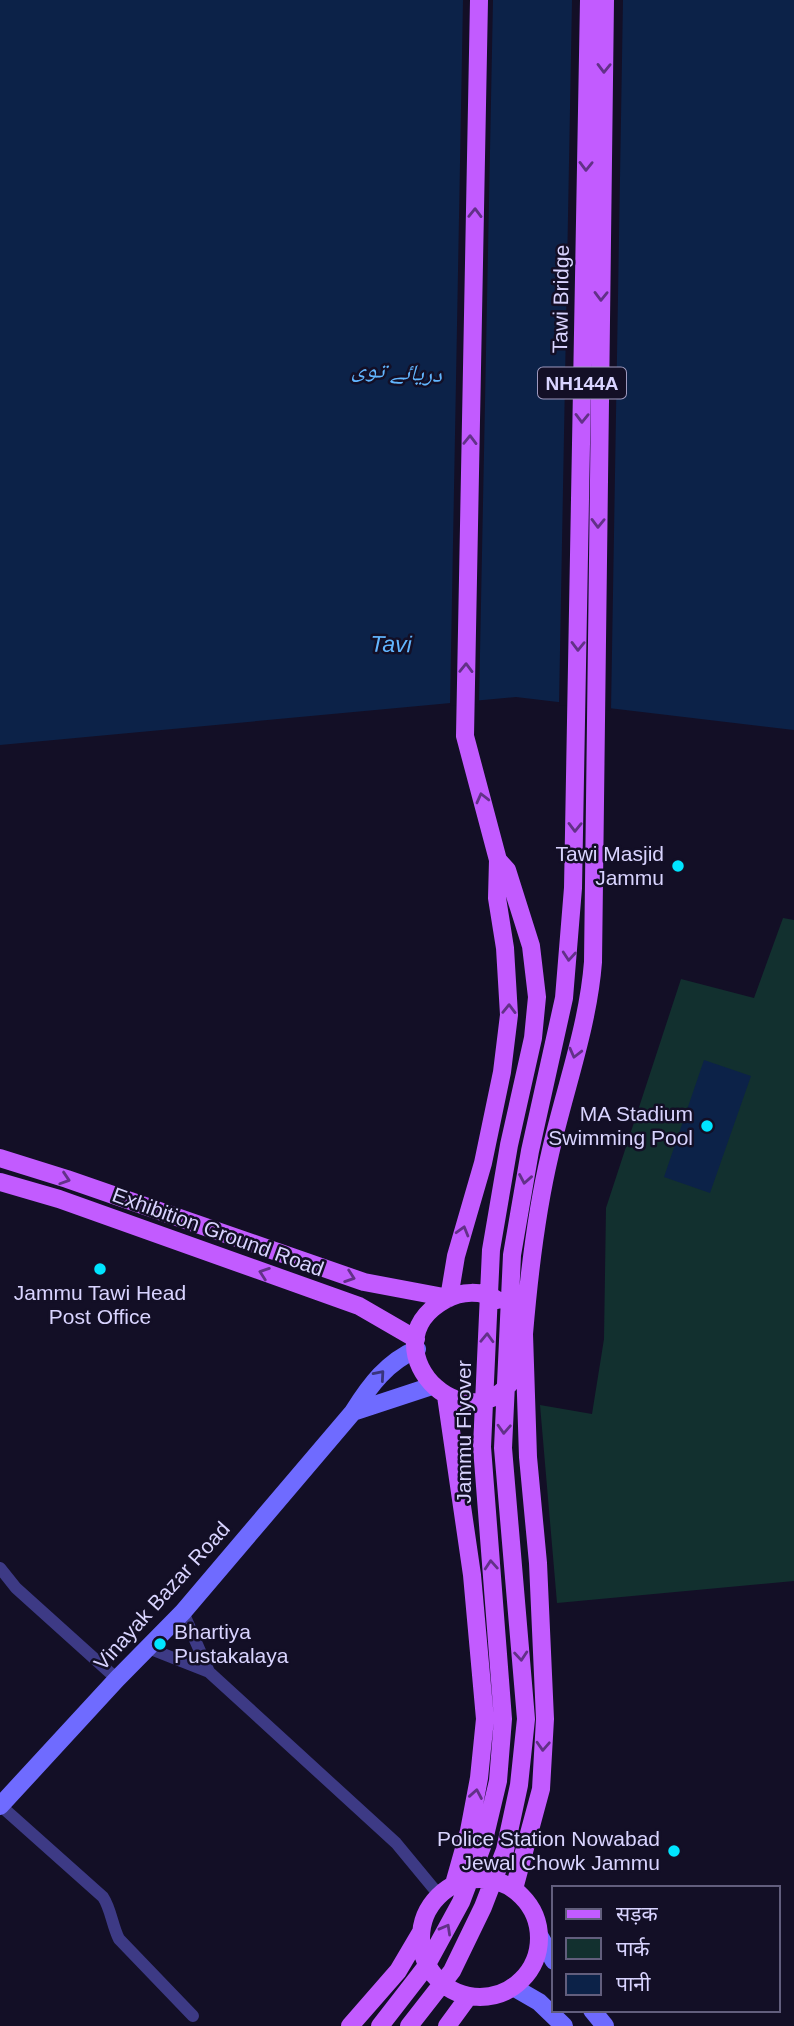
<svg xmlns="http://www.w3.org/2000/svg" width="794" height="2026" font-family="Arial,'Noto Naskh Arabic','Noto Sans Devanagari',sans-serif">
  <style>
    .green { fill: #12302f }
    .water { fill: #0c2248 }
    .pier { fill: #130f26 }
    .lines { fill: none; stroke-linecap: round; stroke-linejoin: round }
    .street { stroke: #3d3a85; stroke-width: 12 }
    .secondary { stroke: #6f6bff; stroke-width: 18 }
    .primary { stroke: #c25bff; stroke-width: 18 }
    .oneway { stroke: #623188 }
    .oneway2 { stroke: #38347d }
    .poi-dot { fill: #00e5ff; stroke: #130f26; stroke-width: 2.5 }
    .labels { text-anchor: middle; stroke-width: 5; stroke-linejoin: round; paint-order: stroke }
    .shield { fill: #130f26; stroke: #9e99be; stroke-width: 2 }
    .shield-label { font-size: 19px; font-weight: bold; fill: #d9d4ff }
    .street-label { font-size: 21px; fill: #d9d4ff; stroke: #130f26 }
    .poi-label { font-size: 21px; fill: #d9d4ff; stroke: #130f26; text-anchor: end }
    .water-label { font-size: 23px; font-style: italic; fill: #62b6ff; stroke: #130f26 }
  </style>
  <rect width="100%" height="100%" fill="#130f26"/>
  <!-- green -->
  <path class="green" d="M783,918L794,920V1581L557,1603L540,1405L592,1414L604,1339L606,1208L681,979L754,998Z"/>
  <!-- water -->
  <path class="water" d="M0,0H794V730L516,697L0,745Z
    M704,1060L751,1076L710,1193L664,1177Z"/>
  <!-- pier -->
  <path class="pier" d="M463,0H493L479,704L450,706Z
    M572,0H623L611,711L559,705Z"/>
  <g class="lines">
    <!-- street -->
    <path class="street" d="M0,1568L16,1588L117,1679
      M183,1612L209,1672
      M148,1648L209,1672L396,1843L439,1895
      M1,1806L103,1897C111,1909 112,1925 119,1939L193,2016"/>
    <!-- secondary -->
    <path class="secondary" d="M353,1412L432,1386
      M0,1806L117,1679L183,1612L353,1412C370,1385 387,1362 417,1349
      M540,1937L554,1961
      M513,1987L539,2002L564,2026
      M592,2010L605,2026"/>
    <!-- primary -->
    <path class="primary" d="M0,1158L67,1179L364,1282L449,1298L456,1256L483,1163L502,1072L509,1015L505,948L497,898L498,860L465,736L479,0
      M0,1182L59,1199L359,1306L416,1339
      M497,1300C482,1290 461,1291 445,1300C360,1347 478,1465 524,1360
      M524,1334C529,1274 536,1213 550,1154C564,1091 588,1027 593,962L605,0
      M446,1396L472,1575L485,1719L479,1778L469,1831L454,1884
      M421 1938a59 59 0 1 1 118 0a59 59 0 1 1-118 0Z
      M514,1889L541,1789L545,1719L538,1563L528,1457L524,1334L519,1325
      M350,2026L398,1971L421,1932
      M380,2026L425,1968L461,1902L483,1844L498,1781L503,1719L482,1447L491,1250L509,1145L533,1038L537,997L531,946L507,870L498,860
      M409,2026L452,1971L483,1907L505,1850L519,1785L526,1719L503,1448L512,1255L530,1151L564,998L573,888L589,0
      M447,2026L469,1996"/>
  </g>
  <!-- one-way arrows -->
  <defs><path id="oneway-chevron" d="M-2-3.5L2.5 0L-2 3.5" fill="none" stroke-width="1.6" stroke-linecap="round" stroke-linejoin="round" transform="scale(1.75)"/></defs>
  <g class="oneway">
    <use href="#oneway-chevron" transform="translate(604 68) rotate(91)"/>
    <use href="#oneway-chevron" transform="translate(586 166) rotate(91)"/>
    <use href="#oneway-chevron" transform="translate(475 213) rotate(-89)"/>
    <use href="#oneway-chevron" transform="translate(601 296) rotate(91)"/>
    <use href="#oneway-chevron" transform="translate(582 418) rotate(91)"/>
    <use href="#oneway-chevron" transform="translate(470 440) rotate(-89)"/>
    <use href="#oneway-chevron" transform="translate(598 523) rotate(91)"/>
    <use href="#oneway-chevron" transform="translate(578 646) rotate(91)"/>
    <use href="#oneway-chevron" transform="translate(466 668) rotate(-89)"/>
    <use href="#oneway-chevron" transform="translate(482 798) rotate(-104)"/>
    <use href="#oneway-chevron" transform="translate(575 827) rotate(91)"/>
    <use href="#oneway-chevron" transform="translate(569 956) rotate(95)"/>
    <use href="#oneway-chevron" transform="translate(509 1009) rotate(-89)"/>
    <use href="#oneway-chevron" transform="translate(575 1053) rotate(104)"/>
    <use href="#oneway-chevron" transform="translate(65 1179) rotate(18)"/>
    <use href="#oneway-chevron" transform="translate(525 1179) rotate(100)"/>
    <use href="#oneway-chevron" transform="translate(463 1231) rotate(-74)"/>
    <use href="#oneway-chevron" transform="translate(264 1273) rotate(-161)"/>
    <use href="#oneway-chevron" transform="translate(350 1277) rotate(19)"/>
    <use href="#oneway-chevron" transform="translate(487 1338) rotate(-88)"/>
    <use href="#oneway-chevron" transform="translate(504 1429) rotate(93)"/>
    <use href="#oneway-chevron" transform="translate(491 1565) rotate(-94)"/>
    <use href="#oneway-chevron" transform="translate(521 1656) rotate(85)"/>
    <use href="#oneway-chevron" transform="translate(543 1746) rotate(93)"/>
    <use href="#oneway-chevron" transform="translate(476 1794) rotate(-80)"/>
    <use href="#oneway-chevron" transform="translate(446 1929) rotate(-61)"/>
  </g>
  <use class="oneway2" href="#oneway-chevron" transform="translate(380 1375) rotate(-49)"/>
  <!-- markers -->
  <g class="poi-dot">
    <circle cx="678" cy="866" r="7"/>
    <circle cx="707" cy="1126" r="7"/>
    <circle cx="100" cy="1269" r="7"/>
    <circle cx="160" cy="1644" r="7"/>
    <circle cx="674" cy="1851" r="7"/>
  </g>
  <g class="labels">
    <!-- shield labels -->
    <rect class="shield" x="538" y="367.5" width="88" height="31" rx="5"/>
    <g class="shield-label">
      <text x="582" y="390">NH144A</text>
    </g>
    <!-- street labels -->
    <g class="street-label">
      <text transform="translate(561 299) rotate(-89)" y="7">Tawi Bridge</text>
      <text transform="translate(218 1232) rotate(20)" y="7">Exhibition Ground Road</text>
      <text transform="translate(464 1432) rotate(-90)" y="7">Jammu Flyover</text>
      <text transform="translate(162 1596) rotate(-48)" y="7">Vinayak Bazar Road</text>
    </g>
    <!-- poi labels -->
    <g class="poi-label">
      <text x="664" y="861">Tawi Masjid<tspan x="664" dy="24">Jammu</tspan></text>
      <text x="693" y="1121">MA Stadium<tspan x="693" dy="24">Swimming Pool</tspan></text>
      <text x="100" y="1300" text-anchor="middle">Jammu Tawi Head<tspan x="100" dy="24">Post Office</tspan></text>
      <text x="174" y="1639" text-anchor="start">Bhartiya<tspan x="174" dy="24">Pustakalaya</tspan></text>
      <text x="660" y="1846">Police Station Nowabad<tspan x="660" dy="24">Jewal Chowk Jammu</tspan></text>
    </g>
    <!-- water labels -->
    <g class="water-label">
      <text transform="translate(397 371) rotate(4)" y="8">دریائے توی</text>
      <text transform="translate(391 644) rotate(1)" y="8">Tavi</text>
    </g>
  </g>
  <!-- legend -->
  <rect x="552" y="1886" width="228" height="126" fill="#130f26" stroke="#625e7d" stroke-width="2"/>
  <rect x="566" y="1909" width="35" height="10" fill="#c25bff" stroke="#625e7d" stroke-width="2"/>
  <text x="616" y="1921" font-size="21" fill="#d9d4ff">सड़क</text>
  <rect x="566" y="1938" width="35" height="21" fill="#12302f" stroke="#625e7d" stroke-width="2"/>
  <text x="616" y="1956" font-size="21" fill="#d9d4ff">पार्क</text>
  <rect x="566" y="1974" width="35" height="21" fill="#0c2248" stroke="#625e7d" stroke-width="2"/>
  <text x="616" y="1991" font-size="21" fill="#d9d4ff">पानी</text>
</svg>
